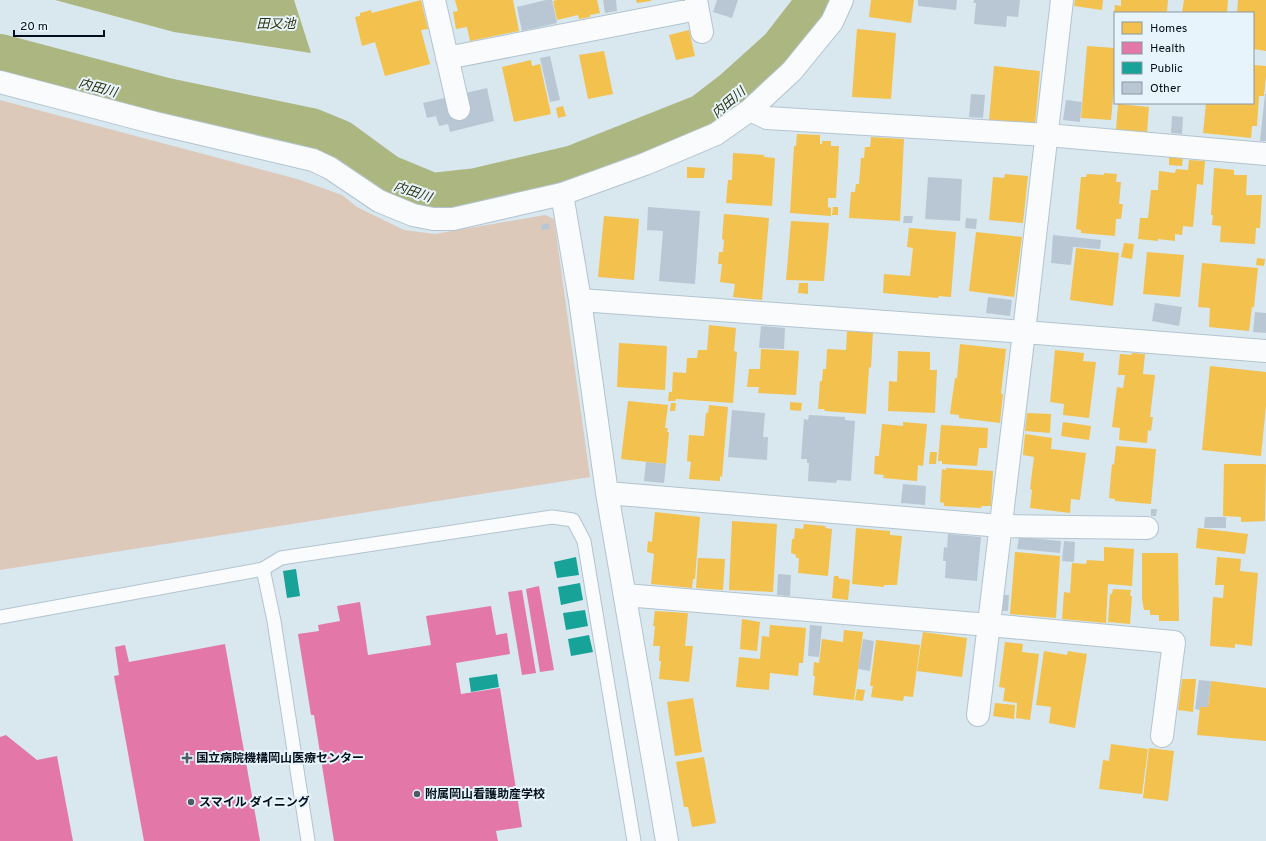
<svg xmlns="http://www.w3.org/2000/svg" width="1266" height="841" font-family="Overpass,'Noto Sans JP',sans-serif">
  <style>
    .green { fill: #ddc9ba }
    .water { fill: #acb680 }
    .homes { fill: #f2c14e }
    .health { fill: #e377a8 }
    .public { fill: #17a398 }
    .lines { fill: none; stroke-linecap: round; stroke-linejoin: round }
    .river { stroke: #acb680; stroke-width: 54 }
    .building { fill: #b9c7d4 }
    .lane-casing { stroke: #b3c4cf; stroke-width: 15 }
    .street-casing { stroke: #b3c4cf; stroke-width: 24 }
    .lane { stroke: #f9fbfd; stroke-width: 13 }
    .street { stroke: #f9fbfd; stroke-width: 22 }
    .poi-dot { fill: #4c5b65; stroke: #e8f4fc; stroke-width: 1.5 }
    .labels { text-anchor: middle; stroke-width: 4; stroke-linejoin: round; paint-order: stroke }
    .poi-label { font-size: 12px; font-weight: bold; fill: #000f1b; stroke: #e8f4fc; text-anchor: start }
    .water-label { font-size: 13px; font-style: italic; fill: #2e310e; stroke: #e8f4fc }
  </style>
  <rect width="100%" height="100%" fill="#d9e7ef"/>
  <!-- green -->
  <path class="green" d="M0,100L297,179L342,195L357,207L404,230L435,234L545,215L554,219L590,477L0,570Z"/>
  <!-- water -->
  <path class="water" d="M55,0H294L311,53L174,32Z"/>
  <!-- homes -->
  <path class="homes" d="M421,0L428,29L421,30L430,64L385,76L375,42L362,46L355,17L360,16V13L371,10L372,13Z
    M455,0H513L519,31L470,41L467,27L456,29L453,12L458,11Z
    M557,0H597L600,13L590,15V17L579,19L578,15L557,20L553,1Z
    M636,0H651V1L637,3Z
    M871,0H914L911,23L869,17Z
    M1075,0H1103L1102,10L1074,6Z
    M1121,0H1168L1167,13H1114L1115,5L1121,6Z
    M1184,0H1228L1227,13H1182Z
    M1238,0H1266V51L1253,49V13H1237Z
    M857,29L896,33L891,99L852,97Z
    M689,30L695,56L676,60L669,35Z
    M1087,46L1115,48V77L1111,120L1081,118Z
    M604,51L613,94L588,99L579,55Z
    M531,60L532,66L540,64L551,114L514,122L502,67Z
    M1253,65L1266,66V76L1264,96H1259L1257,126H1252L1251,138L1203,133L1206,103H1253Z
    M994,66L1040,71L1035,125L989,120Z
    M1118,104L1149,107L1147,132L1116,130Z
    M563,106L566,116L558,118L556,108Z
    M797,134L820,135V144H822V141H831V146H839L836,198H828V207L831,208V216L790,213L794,146H796Z
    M871,137L904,139L900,221L849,218L851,192H855L856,184H859L861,158H864L865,147H870Z
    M733,153L764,155V157L775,158L772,206L726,203L728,180H732Z
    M1169,156L1183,157L1182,166L1169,165Z
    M1189,160L1205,161L1203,185L1197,184L1193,227L1183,226L1182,235L1175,234V241L1158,239V241L1138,239L1140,218H1148L1151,190H1158L1159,171L1175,173L1176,169L1188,170Z
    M687,167L705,168L704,178H687Z
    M1214,168L1234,170V175H1247L1246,195H1262L1260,228H1256L1255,244L1220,242L1221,226L1212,225L1213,215H1211Z
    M1104,173L1117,174L1116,182H1121L1119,204H1123L1121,219H1116L1115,236L1081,233V230L1076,229L1081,177H1086L1087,174L1104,175Z
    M1005,174L1028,176L1023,223L989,220L993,177L1004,178Z
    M833,207H838V215H832Z
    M724,214L769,218L762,300L733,297L735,284L720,282L722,264H718L719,252H723L724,240L722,239Z
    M604,216L639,219L634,280L598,277Z
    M791,221L829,223L824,281L786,280Z
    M909,228L956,232L951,297L939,296L938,298L883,293L884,274L910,276L913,248L907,247Z
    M976,232L1022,237L1014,297L969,291Z
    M1124,243L1134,244L1132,259L1121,257Z
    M1076,248L1119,253L1113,306L1070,300Z
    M1147,252L1184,255L1180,297L1143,294Z
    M1257,258L1265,259L1264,266L1256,265Z
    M1202,263L1258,268L1254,307H1252L1249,331L1209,327L1210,308L1198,307Z
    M799,283H808V294L798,293Z
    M709,325L736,328L734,351L737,352L733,403L676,399L675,401H668L669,392H672L673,372L686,373L687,358H697L698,350H707Z
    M847,331L873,332L871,368L869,367L866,414L825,411L824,409H818L820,381H822L823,369H826L827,349L846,350Z
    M619,343L667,346L665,390L617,387Z
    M960,344L1006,349L1001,394H1003L1000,423L959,418V415L950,414L955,378H957Z
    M761,349L799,351L796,395L758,393L759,387H747L749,369H760Z
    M1055,350L1084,353L1083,361L1096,362L1089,418L1063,415L1064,404L1050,402Z
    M898,351L930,352V370H937L935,413L888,411L889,381L897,382Z
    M1132,353L1145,354L1143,374L1155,375L1150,417H1153L1151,431L1148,430L1147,443L1119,440L1120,428L1112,427L1117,387L1123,388L1125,375H1118L1120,354L1131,355Z
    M1210,366L1266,372V406L1261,456L1202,450Z
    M628,401L668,405L665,428H668L667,432H669L666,464L621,459Z
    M790,402L802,403L801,411L790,410Z
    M671,403H676L675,411H670Z
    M709,405L728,407L722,477L720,476V481L689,479L691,462L687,461L689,435L704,436L706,413H708Z
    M1027,413L1051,414L1050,433L1025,431Z
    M903,422L927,424L923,466L918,465L917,481L883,478L884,475L874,474L875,456H879L882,424L903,426Z
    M1063,422L1091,426L1089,440L1061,436Z
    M941,425L988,428L987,448H979L977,466L942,464V461H938Z
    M1025,434L1052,438L1051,449L1086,453L1080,500L1071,499L1070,513L1030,508L1032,490L1030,489L1034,457L1023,455Z
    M1116,446L1156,449L1151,504L1115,501V499L1109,498L1112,464L1114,465Z
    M930,452H937L936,464H929Z
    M1224,464H1265L1266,465L1265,521L1241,522V517L1223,516Z
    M946,468L993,471L991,506H982L981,508L944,506V503L940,502L942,469L946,470Z
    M655,512L700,517L695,579H693L692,588L651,584L654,554L647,552L648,541L652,542Z
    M732,521L777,524L773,592L729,590Z
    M804,524L825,526L826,528L832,529L828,576L798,573L799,558H796V555L791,553L792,539H794L795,528L803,529Z
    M856,528L890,531V535L902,536L897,585H884V587L852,584Z
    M1198,528L1248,534L1245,554L1196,548Z
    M1104,547L1134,549L1132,586L1108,584L1106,623L1062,619L1064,592L1070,593L1072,563L1086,564L1087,560L1104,561Z
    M1015,552L1060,556L1056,618L1010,614Z
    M1142,553H1178L1179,621H1159V615H1150V610H1144L1142,599Z
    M1217,557L1241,559L1240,571L1258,573L1252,646L1235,644V648L1210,646L1213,597L1223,598L1224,585H1215Z
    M698,558L725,559L723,590L696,588Z
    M834,576H839L838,578L850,580L848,600L832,598Z
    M1113,589L1131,590L1130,596H1132L1130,624L1108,622L1110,594H1112Z
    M655,611L688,613L685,646H693L689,682L659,679L661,661H659L660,646H653L655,626H653Z
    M742,619L760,622L757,651L740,649Z
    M770,625L806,628L803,663H799L798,676L770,673L769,690L736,687L739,657L760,659L762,636L769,637Z
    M844,630L863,632L854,700L813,695L815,676H813L814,662L819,663L822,639L843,642Z
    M923,632L967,638L962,677L917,671Z
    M876,640L920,645L913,697L904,696L903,701L871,697L873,686H870Z
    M1005,642L1023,644L1022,652L1039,654L1030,720L1016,718L1017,703L1003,701L1005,688L999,687Z
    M1044,651L1067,655L1068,651L1087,654L1075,728L1049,723L1051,707L1036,705Z
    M1182,679H1196L1193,712L1178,710Z
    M1211,681L1266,688V741L1197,735L1200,707H1208Z
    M857,689L865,690L863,701L855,700Z
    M693,698L702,752L675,756L667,702Z
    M995,703L1015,705L1014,719L993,716Z
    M1111,744L1148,749L1142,794L1099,789L1103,760L1109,761Z
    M1149,748L1174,751L1168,801L1143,798Z
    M704,757L716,823L692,827L688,807H684L676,762Z"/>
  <!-- health -->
  <path class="health" d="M539,586L554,670L540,672L526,589Z
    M522,590L536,673L522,675L508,592Z
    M360,602L368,655L431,645L426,616L491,606L496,635L507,633L510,654L456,663L461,694L500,688L522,827L496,831L498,841H334L314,715H311L298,634L319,631L318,625L340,621L337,606Z
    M225,644L260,841H144L114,676L119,675L115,647L125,645L129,662Z
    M6,735L37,760L57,756L73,841H0V737Z"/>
  <!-- public -->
  <path class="public" d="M576,557L579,575L557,578L554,562Z
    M296,569L300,596L287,598L283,571Z
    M580,583L583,600L561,605L558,587Z
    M585,610L588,626L566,630L563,613Z
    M589,635L593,652L571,656L568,639Z
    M497,674L499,687L471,692L469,678Z"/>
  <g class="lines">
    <!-- river -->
    <path class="river" d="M0,61L166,105L310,135L337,146L385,181L431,200L477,195L575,172L706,120L736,97L785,53L816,13"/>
  </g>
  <!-- building -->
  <path class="building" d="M546,0H552L557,23L522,31L517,7Z
    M603,0H616L617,11L605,13Z
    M717,0H738L732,18L713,12Z
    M918,0H957L956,10L918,6Z
    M974,0H1020L1018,17L1007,16L1006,27L974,24L976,3H973Z
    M550,56L560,100L550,102L540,58Z
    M487,88L494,121L450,132L448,124L439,126L436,116L427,118L423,103Z
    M971,94L985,95L983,118L969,117Z
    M1265,94H1266V141H1260Z
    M1066,100L1082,102L1080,122L1063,120Z
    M1172,116L1183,117L1182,134L1171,133Z
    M928,177L962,179L960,221L925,219Z
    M648,207L700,211L695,284L659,281L663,231L647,230Z
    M904,216H913L912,223H903Z
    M966,218L977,219L976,229L965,228Z
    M549,223L550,229L542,230L541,225Z
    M1053,235L1101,240L1100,249L1073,247L1071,265L1051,263Z
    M988,297L1012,300L1010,316L986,313Z
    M1155,303L1182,307L1179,326L1152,321Z
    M1255,312L1266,313V333L1253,332Z
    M761,326L785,328L784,349L759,348Z
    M732,410L765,413L763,437H768L767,460L728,457Z
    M809,415L845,417V420L855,421L851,481L837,480L836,483L808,481L809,463H807V459H801L804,419L808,420Z
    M646,462L666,464L664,483L644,481Z
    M903,484L926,486L925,505L901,503Z
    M1151,509H1157L1156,516H1151Z
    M1205,517H1226V528H1204Z
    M948,534L981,537L977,581L945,578L946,561H943L944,547L947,548Z
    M1019,537L1061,541L1060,553L1017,549Z
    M1064,541L1075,542L1074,562L1062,561Z
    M778,574L791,575L790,596L777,595Z
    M1003,595H1009L1008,611H1002Z
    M810,625L822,626L819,657L808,656Z
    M863,639L874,641L870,671L858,669Z
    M1199,680L1211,681L1208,707H1200V710L1195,709Z"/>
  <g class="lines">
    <defs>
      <path id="lane" d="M263,569L274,621L308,841
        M0,617L263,569L281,558L552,517L573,520L584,541L634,841"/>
      <path id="street" d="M434,0L459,109
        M696,0L702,32
        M447,58L697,9
        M0,82L155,123L313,160L330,168L379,201L413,215L433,219H453L562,194L645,164L716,134L750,110L792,71L832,22L842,0
        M750,110L767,118L1047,135L1266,154
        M562,194L580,300L607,493L667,841
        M580,300L1024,332L1266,351
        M607,493L1001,526L1147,528
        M625,595L989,625L1174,642L1162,736
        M978,715L1024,332L1062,0"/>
    </defs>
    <!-- lane casing -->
    <use href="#lane" class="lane-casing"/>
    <!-- street casing -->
    <use href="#street" class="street-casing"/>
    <!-- lane -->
    <use href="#lane" class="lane"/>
    <!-- street -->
    <use href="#street" class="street"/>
  </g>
  <!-- markers -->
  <g class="poi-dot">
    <path d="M185 752h4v4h4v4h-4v4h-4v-4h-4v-4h4z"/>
    <circle cx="417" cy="794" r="4"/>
    <circle cx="191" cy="802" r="4"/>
  </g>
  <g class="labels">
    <!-- poi labels -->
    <g class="poi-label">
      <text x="196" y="762">国立病院機構岡山医療センター</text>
      <text x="425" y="798">附属岡山看護助産学校</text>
      <text x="199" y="806">スマイル ダイニング</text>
    </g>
    <!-- water labels -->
    <g class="water-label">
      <text x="276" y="28">田又池</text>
      <text transform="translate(98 87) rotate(15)" y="5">内田川</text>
      <text transform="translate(728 102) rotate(-41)" y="5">内田川</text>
      <text transform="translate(413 191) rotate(19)" y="5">内田川</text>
    </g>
  </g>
  <!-- legend -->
  <rect x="1114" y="12" width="140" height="92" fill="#e8f4fc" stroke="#8b98a2"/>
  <rect x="1122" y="22" width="20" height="12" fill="#f2c14e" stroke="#8b98a2"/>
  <text x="1150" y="32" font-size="12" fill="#000f1b">Homes</text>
  <rect x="1122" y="42" width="20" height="12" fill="#e377a8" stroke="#8b98a2"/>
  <text x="1150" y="52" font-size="12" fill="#000f1b">Health</text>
  <rect x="1122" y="62" width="20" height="12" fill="#17a398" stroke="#8b98a2"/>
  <text x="1150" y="72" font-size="12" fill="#000f1b">Public</text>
  <rect x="1122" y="82" width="20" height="12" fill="#b9c7d4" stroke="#8b98a2"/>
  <text x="1150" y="92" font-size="12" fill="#000f1b">Other</text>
  <!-- scale -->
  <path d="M14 30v6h90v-6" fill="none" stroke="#000f1b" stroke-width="2"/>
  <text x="20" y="30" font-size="12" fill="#000f1b" stroke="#e8f4fc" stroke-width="3" paint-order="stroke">20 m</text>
</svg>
